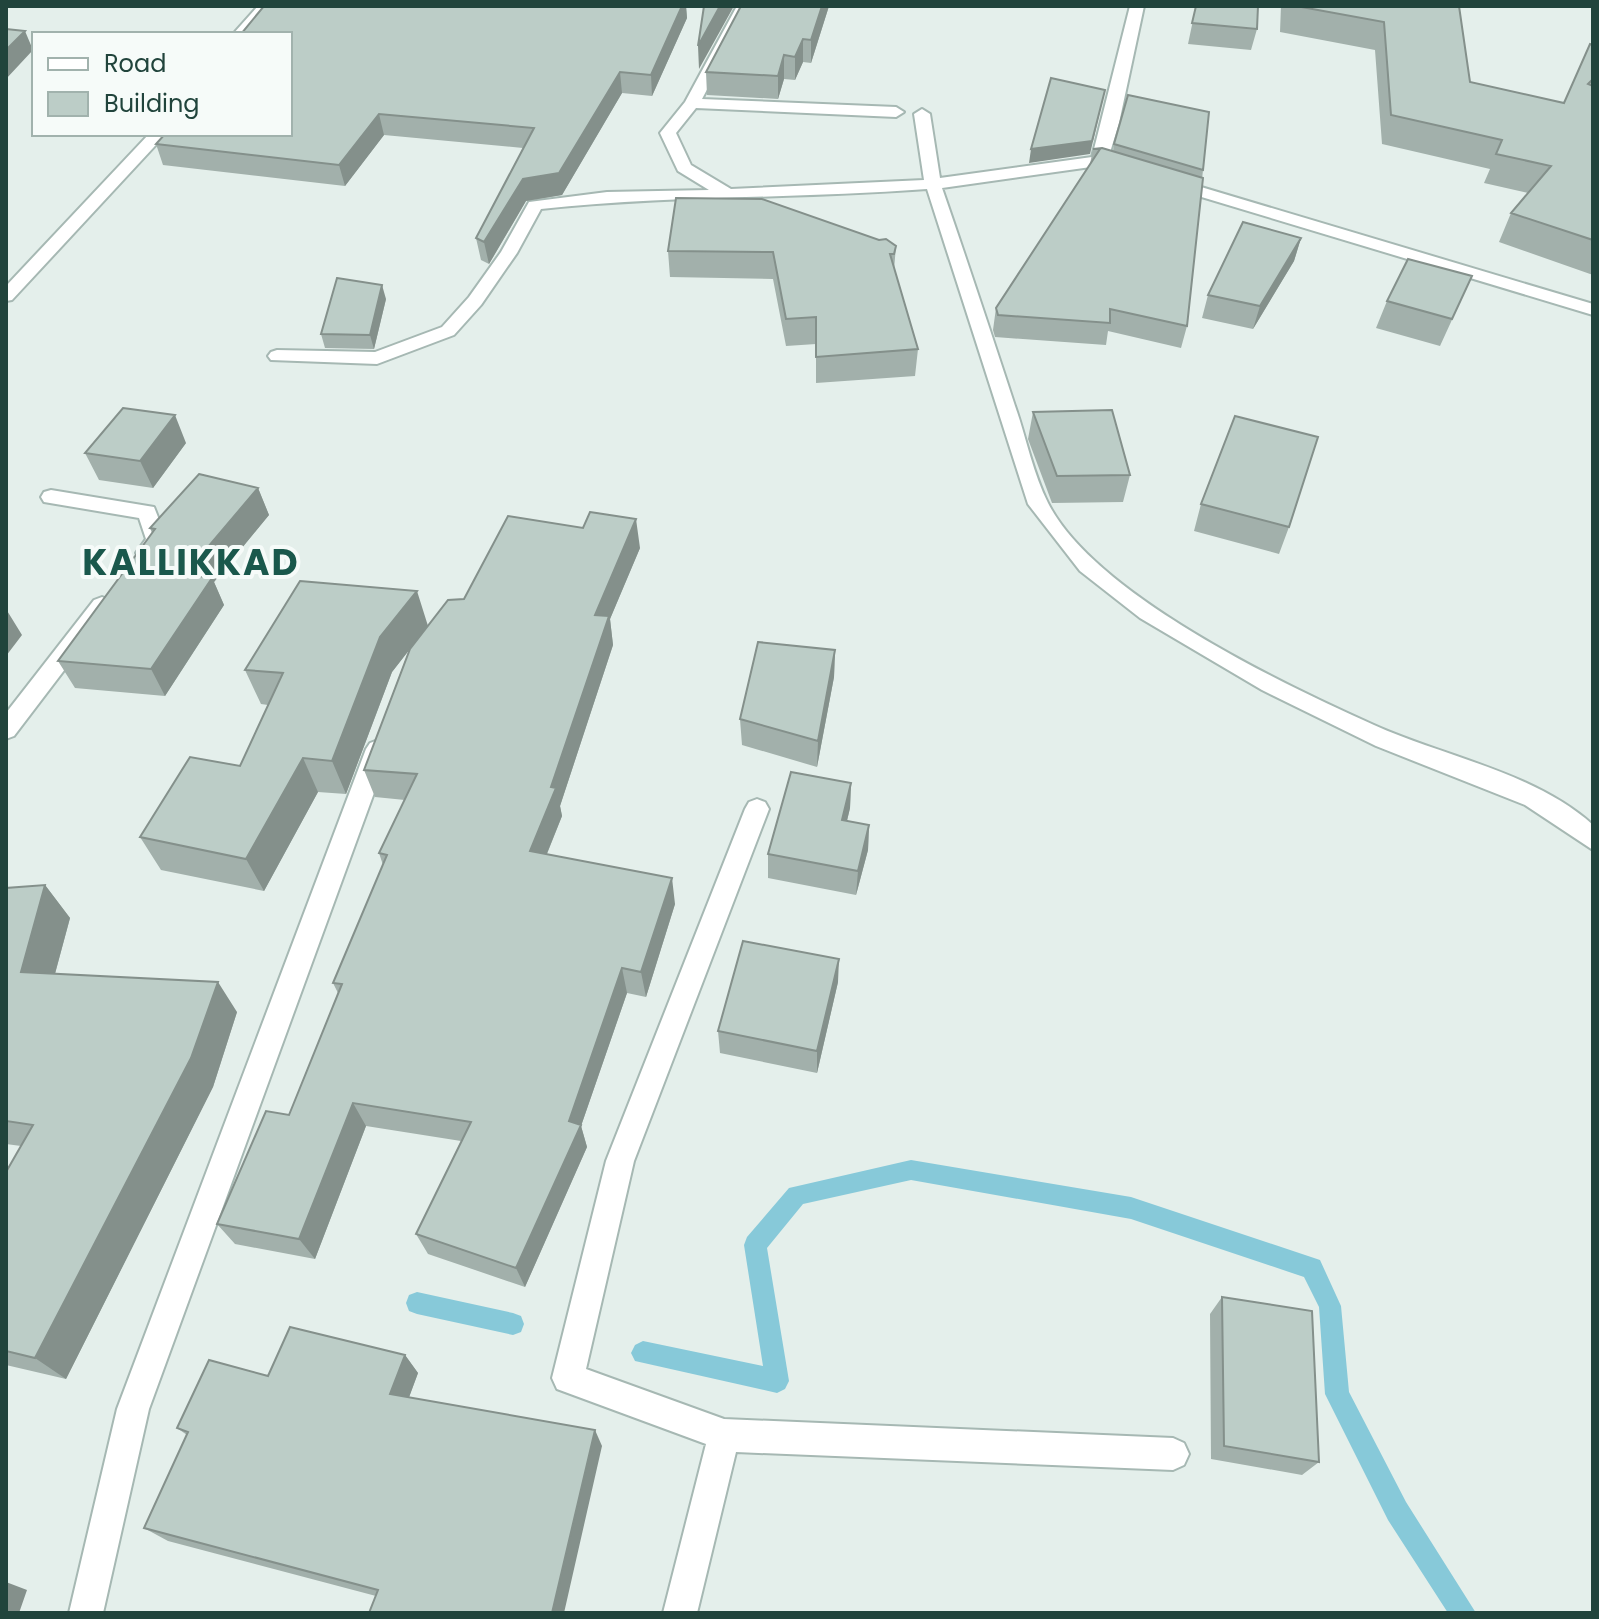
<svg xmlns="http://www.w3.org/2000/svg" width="1599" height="1619" font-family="Poppins,sans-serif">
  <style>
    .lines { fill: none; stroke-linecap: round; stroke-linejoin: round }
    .stream { fill: #87c9d9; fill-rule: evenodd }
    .street-casing { stroke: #a6b8b3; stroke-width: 4 }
    .street { fill: #fff; fill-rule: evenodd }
    .wall { fill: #a2b0ab }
    .shaded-wall { fill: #84908b }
    .building { fill: #bccdc7; stroke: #84908b; stroke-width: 2 }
    .labels { text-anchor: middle; stroke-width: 8; stroke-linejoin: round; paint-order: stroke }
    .district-label { font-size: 36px; font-weight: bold; letter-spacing: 2px; fill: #1a584c; stroke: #f6fbf9 }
  </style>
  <rect width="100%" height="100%" fill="#e4efeb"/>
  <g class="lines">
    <!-- stream -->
    <path class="stream" d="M911,1160L1131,1197L1320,1260L1341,1306L1349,1392L1406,1502L1476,1613H1448L1388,1520L1325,1394L1319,1307L1304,1277L1131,1219L911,1180L803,1204L767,1248L789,1381L785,1389L777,1393L635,1361L631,1353L635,1345L643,1341L763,1366L744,1245L747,1237L789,1188Z
      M417,1292L513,1313L521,1316L524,1324L521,1332L513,1335L417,1314L409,1311L406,1303L409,1295Z"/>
    <defs>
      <path id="street" d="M258,6H272L248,34H233Z
        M737,6H751L702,99L896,107L904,112L896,117L696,108L676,133L691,165L731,189L924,180L914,114L922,109L930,114L940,178L1092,157L1130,6H1144L1119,123L1108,159L1127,165V171L1121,173L1098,166L942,188C967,260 991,333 1015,406C1026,437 1033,474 1048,503C1094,594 1282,684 1374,725C1445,757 1534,772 1593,825V850L1525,805L1376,746L1262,690L1140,618L1080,571L1028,504L927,189C798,199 669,195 541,209L517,253L481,305L454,335L377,364L271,360L268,356L271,352L277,350L375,352L442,327L469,297L501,252L529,202L607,192L709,190L678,171L660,133L685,102Z
        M149,134H166L12,300L6,301V286Z
        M1171,178L1593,304V315L1165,186L1163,183Z
        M51,490L154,507L167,540L153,558H139L136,553L146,539L139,518L44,502L41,497L44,492Z
        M102,597L110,600L113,605L110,610L14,736L6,739V713L94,600Z
        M378,740L386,743L390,749L149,1409L103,1613H69L117,1409L366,749L370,743Z
        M757,799L765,802L769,809L634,1161L586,1369L724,1419L1173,1438L1184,1443L1189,1454L1184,1465L1173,1470L736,1452L697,1613H663L706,1444L557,1389L552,1378L606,1161L745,809L749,802Z"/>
    </defs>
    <!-- street casing -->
    <use href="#street" class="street-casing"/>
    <!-- street -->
    <use href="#street" class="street"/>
  </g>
  <!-- wall -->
  <path class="wall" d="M264,6H686L687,18L652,96L622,93L562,195L526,201L489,264L481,260L476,238L523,148L384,135L345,186L163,165L156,144L290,134Z
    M741,6H829L811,63L803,62L795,80L784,79L778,99L707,95L706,72Z
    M1196,6L1257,29L1251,50L1188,44Z
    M1281,6H1459L1470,82L1564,103L1593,45V275L1499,242L1511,213L1528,193L1484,183L1490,169L1382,144L1375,50L1280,32Z
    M1114,144L1203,170L1187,326L1181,348L1108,331L1106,345L995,337L993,330L996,308L1090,164L1093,149L1113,151Z
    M1301,238L1294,261L1253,329L1202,318L1208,295Z
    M896,246L894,270L918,349L915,376L816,383V344L786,346L773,279L670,277L668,251Z
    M1472,276L1440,346L1376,328L1387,301Z
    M386,299L374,349L325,348L321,334Z
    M1033,412L1130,475L1123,502L1052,503L1028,439Z
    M186,443L153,488L99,480L85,453Z
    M258,488L269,515L214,582L224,605L165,696L75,688L58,661L152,533L150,528Z
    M1201,504L1289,527L1279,554L1194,531Z
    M640,548L610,619L613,645L560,806L562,816L547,854L675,904L646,997L627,993L581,1126L587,1147L525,1287L428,1254L416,1234L461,1141L366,1126L315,1259L235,1244L217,1224L289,1115L338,993L333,983L383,865L379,853L405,800L375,797L364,770L409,650L392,672L346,794L318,792L264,891L161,870L140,837L240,766L268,705L261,704L245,670L428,626L464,599Z
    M835,650L834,677L817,767L742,745L740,719Z
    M851,783L850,808L847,821L869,825L868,850L856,895L768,878V854Z
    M45,885L70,918L55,974L237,1012L213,1087L66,1379L6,1365V1172L21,1146L6,1144V888Z
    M838,982L817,1073L720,1053L718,1031Z
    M1222,1297L1319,1462L1302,1475L1211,1459L1210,1314Z
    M405,1355L418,1373L409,1397L602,1446L376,1596L168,1541L144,1528L187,1435L177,1428L268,1376Z"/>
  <!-- shaded-wall -->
  <path class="shaded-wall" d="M682,6H686L687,18L652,96L651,75Z
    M720,6H734L699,69L698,46Z
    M822,6H829L811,63V40Z
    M25,31L33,50L6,79V50Z
    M803,39V62L795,80V57Z
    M784,55V79L778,99V76Z
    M620,72L622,93L562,195L526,201L489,264L484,242L523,179Z
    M1105,90L1090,154L1029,163L1031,149Z
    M379,114L384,135L345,186L339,165Z
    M1301,238L1294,261L1253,329L1260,306Z
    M382,285L386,299L374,349L370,335Z
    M175,415L186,443L153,488L140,461Z
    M258,488L269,515L214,582L224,605L165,696L151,669L185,574Z
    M636,519L640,548L610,619L613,645L560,806L562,816L537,878L530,851L551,787L595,615Z
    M417,591L428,626L392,672L346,794L332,761L380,637Z
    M6,609L22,635L6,656Z
    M835,650L834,677L817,767L818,741Z
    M303,758L318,792L264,891L246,859Z
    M851,783L850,808L841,845L842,820Z
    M869,825L868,850L856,895L858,871Z
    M672,878L675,904L646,997L641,972Z
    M45,885L70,918L47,1003L21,972Z
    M839,959L838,982L817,1073V1051Z
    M622,968L627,993L581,1126L587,1147L525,1287L516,1268Z
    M218,982L237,1012L213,1087L66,1379L35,1358Z
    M353,1103L366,1126L315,1259L299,1239Z
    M405,1355L418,1373L404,1411L390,1394Z
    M595,1430L602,1446L564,1613H552Z
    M6,1582L27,1590L19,1613H6Z"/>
  <!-- building -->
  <path class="building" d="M264,6H682L651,75L620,72L559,173L523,179L484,242L476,238L534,128L379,114L339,165L156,144L165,134H290V34H241Z
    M704,6H720L698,46Z
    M741,6H822L811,40L803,39L795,57L784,55L778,76L706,72Z
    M1196,6H1258L1257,29L1192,23Z
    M1296,6H1459L1470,82L1564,103L1590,44L1593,45V79L1588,84L1593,86V240L1511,213L1551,166L1496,154L1502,140L1391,115L1384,22Z
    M6,29L25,31L6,50Z
    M1051,78L1105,90L1092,141L1031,149Z
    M1128,95L1209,112L1203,170L1114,144Z
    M1102,148L1203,178L1187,326L1110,309V323L998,315L996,308L1100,149H1093Z
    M676,198L762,199L879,240L886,239L896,246L894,254H890L918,349L816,357V317L786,319L773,252L668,251Z
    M1243,222L1301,238L1260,306L1208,295Z
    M1408,259L1472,276L1452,319L1387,301Z
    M337,278L382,285L370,335L321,334Z
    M123,408L175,415L140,461L85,453Z
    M1112,410L1130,475L1057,476L1033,412Z
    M1235,416L1318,437L1289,527L1201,504Z
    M199,474L258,488L185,574L212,578L151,669L58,661L155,529L150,528Z
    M590,512L636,519L595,615L609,616L551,787L556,788L530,851L672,878L641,972L622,968L569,1121L581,1125L516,1268L416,1234L471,1122L353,1103L299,1239L217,1224L266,1111L289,1115L342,984L333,983L387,855L379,853L417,774L364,770L410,649L448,600L464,599L508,516L583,528Z
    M300,581L417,591L380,637L332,761L303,758L246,859L140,837L190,757L240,766L283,673L245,670Z
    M758,642L835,650L818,741L740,719Z
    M791,772L851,783L842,820L869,825L858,871L768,854Z
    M45,885L21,972L218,982L191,1058L35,1358L6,1351V1172L33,1125L6,1121V888Z
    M743,941L839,959L817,1051L718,1031Z
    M1222,1297L1312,1311L1319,1462L1224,1446Z
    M290,1327L405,1355L390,1394L595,1430L552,1613H369L378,1590L144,1528L188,1432L177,1428L209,1360L268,1376Z"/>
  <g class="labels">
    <!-- district labels -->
    <g class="district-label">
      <text x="191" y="575">KALLIKKAD</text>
    </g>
  </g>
  <!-- border -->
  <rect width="1599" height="1619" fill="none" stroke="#21443c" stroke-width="16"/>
  <!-- legend -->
  <rect x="32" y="32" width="260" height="104" fill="#f6fbf9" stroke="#a1b2ad" stroke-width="2"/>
  <rect x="48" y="58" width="40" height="12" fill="#ffffff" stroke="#a1b2ad" stroke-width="2"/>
  <text x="104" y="72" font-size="24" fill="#21443c">Road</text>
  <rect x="48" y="92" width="40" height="24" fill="#bccdc7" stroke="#a1b2ad" stroke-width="2"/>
  <text x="104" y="112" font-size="24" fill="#21443c">Building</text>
</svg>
